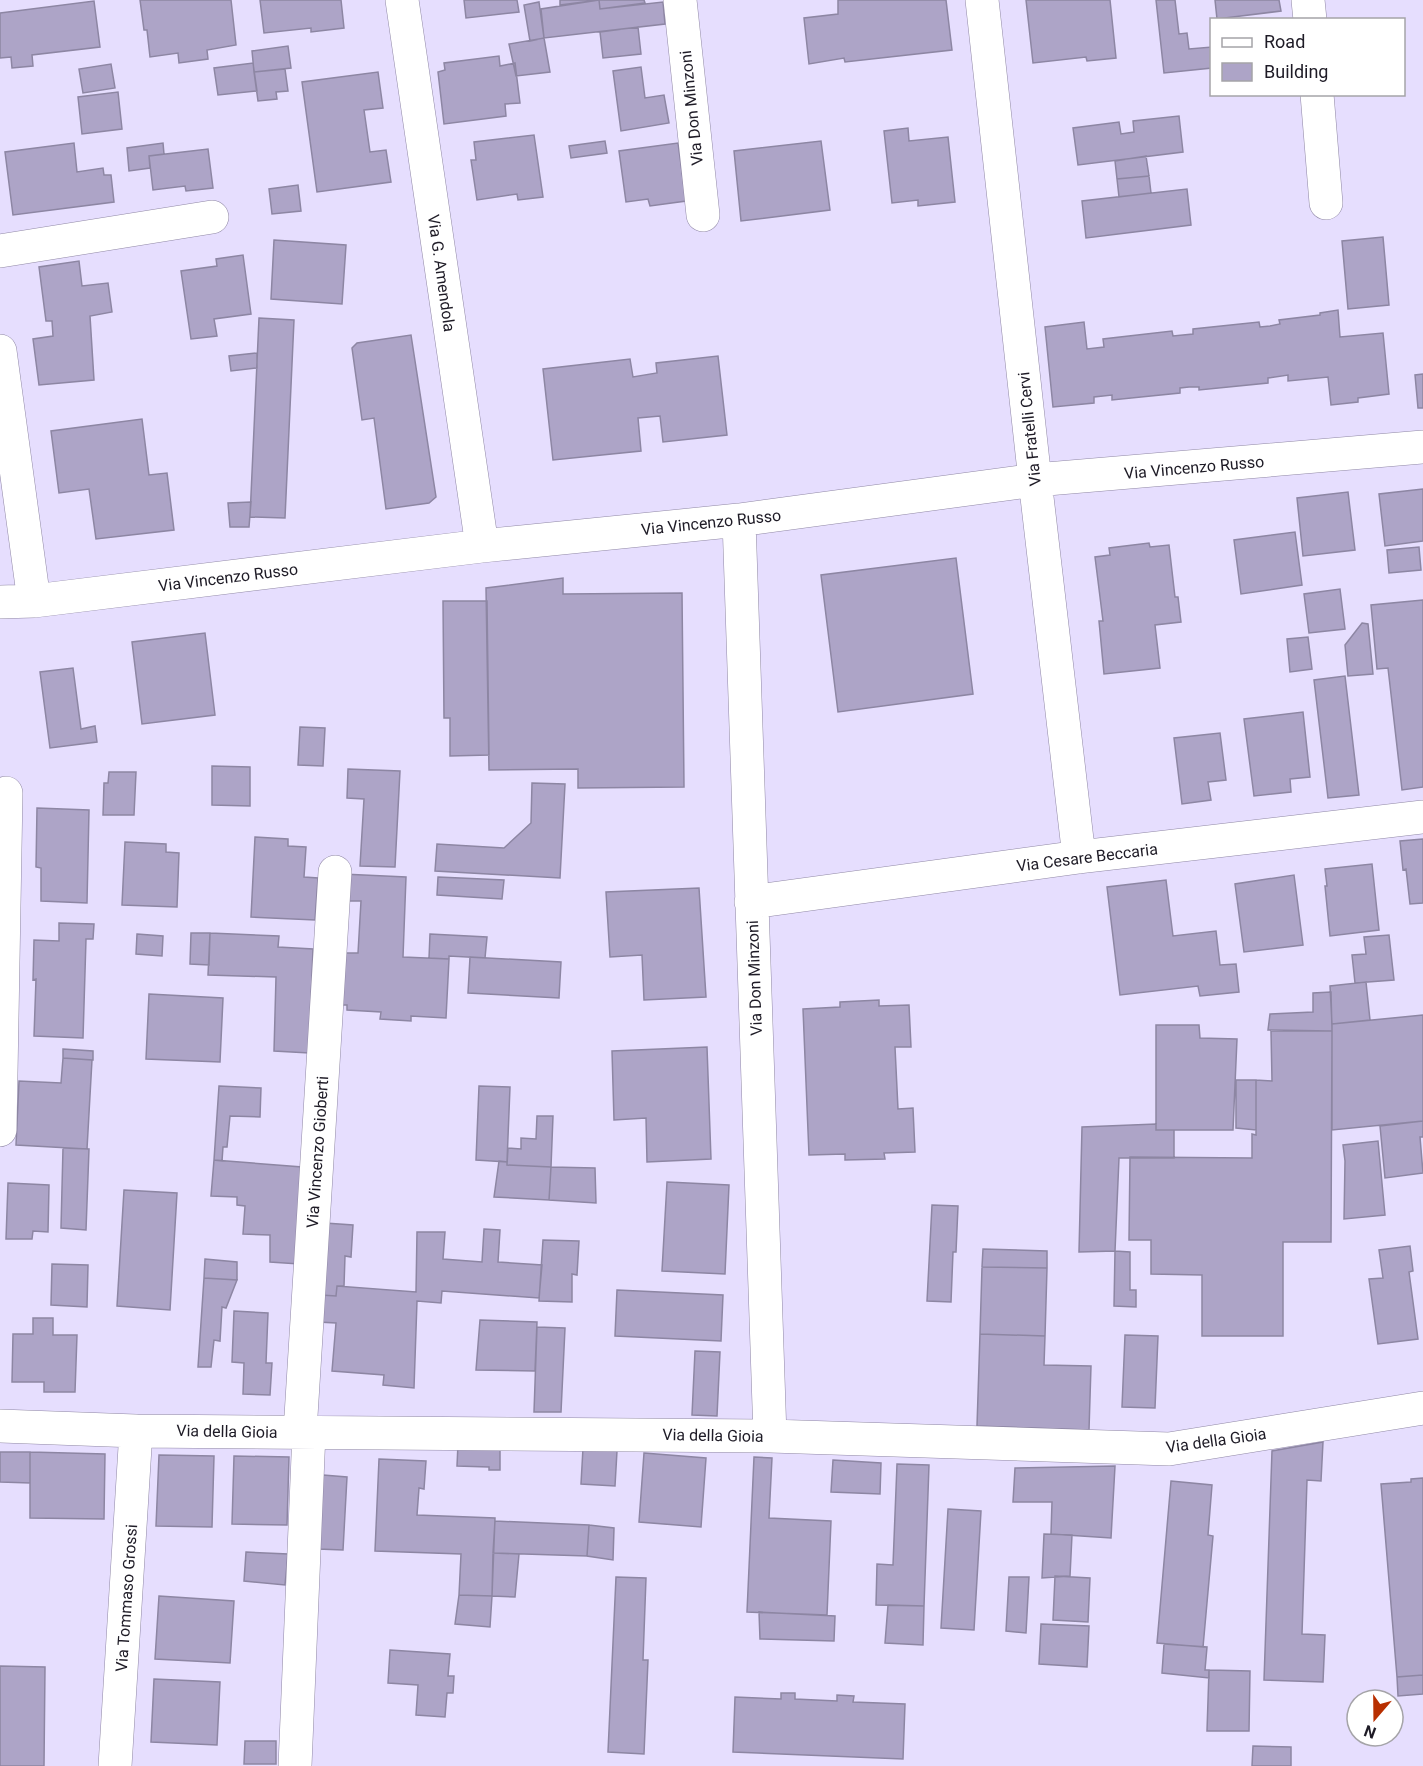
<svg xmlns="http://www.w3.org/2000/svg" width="1423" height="1766" font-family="Roboto,sans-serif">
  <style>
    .building { fill: #ada4c7; stroke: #8d86a3; stroke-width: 1.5 }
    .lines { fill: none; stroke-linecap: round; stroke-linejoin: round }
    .minor-casing { stroke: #9088a5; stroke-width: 34 }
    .minor { stroke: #fff; stroke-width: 33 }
    .labels { text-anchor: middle; stroke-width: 6; stroke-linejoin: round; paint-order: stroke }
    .street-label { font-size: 16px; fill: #1e1b26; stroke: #fff }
  </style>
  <rect width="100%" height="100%" fill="#e6defe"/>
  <!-- building -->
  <path class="building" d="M140,0H231L236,45L207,50L208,59L179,63L178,53L150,57L147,30H144Z
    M260,0H341L344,28L311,32V28L264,33Z
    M464,0H517L519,12L466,18Z
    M560,0H644L645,3L600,9L599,0L560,5Z
    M599,0L600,9L663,2L665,24L544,38L541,9Z
    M838,0H946L952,50L845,62L844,58L809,64L804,18L838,14Z
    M1026,0H1110L1116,58L1087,61L1086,57L1033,63Z
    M1156,0H1175L1179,34L1187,33L1189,49L1212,47V68L1164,73Z
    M1215,0H1279L1281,11L1217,19Z
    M94,1L100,47L32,55L33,66L12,68L11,57L0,58V13Z
    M539,2L544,38L530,41L524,5Z
    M638,27L641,54L603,58L600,32Z
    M544,38L550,72L516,76L509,44Z
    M288,46L291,68L254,72L252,51Z
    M499,56L500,66L515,63L520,103L505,104L506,116L444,124L438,72L445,70L444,63Z
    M253,63L257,91L218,95L214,68Z
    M111,64L115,88L83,93L79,69Z
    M641,67L645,98L664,95L669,123L621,131L613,71Z
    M285,69L288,91L276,92L277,99L258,101L254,72Z
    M378,72L383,108L364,110L370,152L386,150L391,182L317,192L302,82Z
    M118,92L122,129L82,134L78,97Z
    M1179,116L1183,152L1078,165L1073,128L1119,122L1121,134L1134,132L1133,121Z
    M908,128L909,141L948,137L955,202L918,206V200L892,203L884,131Z
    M534,135L543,197L518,200L517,194L477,200L471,160H476L474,142Z
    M605,141L607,153L571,158L569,146Z
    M821,141L830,210L741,221L734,151Z
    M74,143L77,172L103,168L104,175H111L114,202L13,215L5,152Z
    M163,143L164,154L149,156L150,168L129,171L127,148Z
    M678,143L686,201L650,206L648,199L626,202L619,151Z
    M208,149L213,188L186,191L185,186L153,190L149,156Z
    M1146,156L1149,176L1117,179L1115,161Z
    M1149,176L1151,193L1119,197L1117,179Z
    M298,185L301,211L272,214L269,189Z
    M1187,189L1191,225L1086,238L1082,201Z
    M1383,237L1389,305L1348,309L1342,241Z
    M274,240L346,245L342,304L271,299Z
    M243,255L251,314L214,319L217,336L191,339L181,271L217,266L216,259Z
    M79,261L82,286L108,283L112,312L90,316L94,380L39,385L33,339L53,336L52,321H46L39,267Z
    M1338,310L1340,337L1383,333L1389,394L1358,398V402L1331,405L1328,377L1288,381V375L1268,378V383L1199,390V387H1189L1180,388V393L1112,400V395L1094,397V403L1053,407L1045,327L1084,322L1087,349L1104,347L1103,339L1172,331L1173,336L1193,334V329L1259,322L1260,327L1270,326L1280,324L1279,320L1320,315V313Z
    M259,318L294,320L285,518L250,517Z
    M411,335L436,497L429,503L386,509L374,418L362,420L352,348L357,343Z
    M257,353V368L231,371L229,356Z
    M718,356L727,435L663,442L660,416L638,418L641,451L553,460L543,369L630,359L633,377L657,373L656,363Z
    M1423,374V408H1418L1415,375Z
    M142,419L149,475L167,473L174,530L96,539L89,489L59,493L51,431Z
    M1423,489V541L1385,546L1379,494Z
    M1348,492L1355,550L1303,556L1297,498Z
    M251,502L249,527H230L228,503Z
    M1295,532L1302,585L1241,594L1234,540Z
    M1149,543L1150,547L1169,545L1175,597H1178L1181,622L1155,625L1160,668L1104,674L1099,621H1103L1095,557L1110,555L1109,548Z
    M1419,547L1421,570L1389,573L1387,550Z
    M956,558L973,694L838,712L821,575Z
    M563,578V594L682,593L684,787L578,788V769L489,770L486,588Z
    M1340,589L1345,629L1309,633L1304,594Z
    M1423,600V787L1402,790L1388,668L1377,669L1371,605Z
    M443,601H487L489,755L450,756V718H444Z
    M1362,623L1368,624L1373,674L1348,676L1345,645Z
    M205,633L215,715L142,724L132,642Z
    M1308,637L1312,669L1290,672L1287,639Z
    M73,668L81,729L95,726L97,742L50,748L40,672Z
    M1345,676L1359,795L1328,798L1314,680Z
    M1303,712L1310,777L1290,779L1291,792L1254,796L1244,719Z
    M300,727L325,728L323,766L298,765Z
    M1220,733L1226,780L1208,782L1211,800L1182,804L1174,738Z
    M212,766L250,767V806L212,805Z
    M348,769L400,771L395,867L360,866L364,799L347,798Z
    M109,772H136L134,815H103L104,783H108Z
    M532,783L565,784L560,878L435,871L437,844L504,848L531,823Z
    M37,808L89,810L87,903L41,901V868L36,867Z
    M255,837L288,839V846L306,847L304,877L318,878L315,920L251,917Z
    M1423,839V903L1410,904L1406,869L1403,870L1400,841Z
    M125,842L166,844V852L179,853L177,907L122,905Z
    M1372,864L1379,930L1330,936L1325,886H1327L1325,869Z
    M342,874L406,877L403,957L449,959L446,1018L411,1016V1021L380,1019L381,1012L347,1010V1005H335L337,953H358L361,901H341Z
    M1294,875L1303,945L1244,952L1235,884Z
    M438,877L504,880L502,899L437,895Z
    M1166,880L1173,936L1216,931L1220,965L1236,964L1239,992L1200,996L1198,986L1120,995L1107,887Z
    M699,888L706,997L644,1000L642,955L610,957L606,892Z
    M59,923L94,924L93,939H86L83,1038L34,1036L36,979L33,980L34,940L59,941Z
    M191,933H210L209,965L190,964Z
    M210,933L279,936L278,947L313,949L309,1053L274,1051L276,977L208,975Z
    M137,934L163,936L162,956L136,954Z
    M430,934L487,937L485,958L449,956V959L429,958Z
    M1389,935L1394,980L1355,983L1352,955L1366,954L1364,937Z
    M470,957L561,962L559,998L468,993Z
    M1366,982L1370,1020L1332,1024L1330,986Z
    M1331,992L1332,1031L1268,1030L1270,1014L1313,1012V993Z
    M149,994L223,998L220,1062L146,1059Z
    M879,1000V1006L909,1005L911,1047H895L898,1109L913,1108L915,1152L884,1153L885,1159L845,1160V1154L809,1155L803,1009L840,1007V1002Z
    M1423,1015V1121L1332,1130V1024Z
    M1156,1025H1199L1200,1038L1237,1039L1233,1130H1156Z
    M1271,1031H1332L1331,1242H1283V1336H1202V1275L1151,1274V1240H1129L1130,1157L1252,1158V1134L1256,1135V1080L1272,1081Z
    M707,1047L711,1159L647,1162L646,1118L614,1120L612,1051Z
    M63,1049L93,1051V1060L63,1058Z
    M63,1058L92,1060L87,1149L16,1145L19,1081L61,1083Z
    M1236,1080H1256V1130L1236,1128Z
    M219,1086L261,1088L260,1117L230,1116L227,1147H223L222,1161L214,1160Z
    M479,1086L510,1087L507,1162L476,1160Z
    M537,1116H553L551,1167L507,1165L508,1148L521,1149V1138L536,1139Z
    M1423,1121V1137H1420L1423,1173L1385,1178L1380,1126Z
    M1156,1124V1130H1174V1158H1119L1115,1251L1079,1252L1082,1127Z
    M1378,1141L1385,1215L1344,1219L1345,1161L1343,1145Z
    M63,1148L89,1149L86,1230L61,1228Z
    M214,1160L302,1167L299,1264L270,1262V1235L243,1234L245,1206L237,1205V1197L211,1196Z
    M499,1161L507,1162V1165L551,1167L549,1200L494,1197Z
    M551,1167L595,1168L596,1203L549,1200Z
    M667,1182L729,1185L725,1274L662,1271Z
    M8,1183L49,1185L48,1232L33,1231L32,1239H6Z
    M124,1190L177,1193L170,1310L117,1306Z
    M932,1205L958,1206L956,1252H953L951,1302L927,1301Z
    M325,1223L353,1225L351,1257L345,1256L344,1286H337L336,1296L321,1295Z
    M484,1229L500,1230L498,1262L542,1265L539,1298L442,1291L441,1303L417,1301L414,1388L383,1385L384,1375L332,1371L336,1323L318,1322L321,1295L336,1296L337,1286L416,1292L417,1232H445L443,1259L482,1262Z
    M543,1240L579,1241L577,1275L572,1274V1302L539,1301Z
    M1410,1246L1413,1271L1409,1272L1418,1339L1378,1344L1369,1279L1383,1278L1379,1250Z
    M983,1249L1047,1251V1268L982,1267Z
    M1115,1251L1130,1252V1290H1136V1307L1114,1306Z
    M205,1259L237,1262V1280L204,1278Z
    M52,1264L88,1265L87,1307L51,1305Z
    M982,1267L1047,1268L1045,1336L980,1334Z
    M204,1278L237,1280L226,1308L222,1307L220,1341L214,1340L211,1367H198Z
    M617,1290L723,1295L721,1341L615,1336Z
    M234,1311L268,1313L266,1363H272L270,1395L243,1394L244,1363L232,1362Z
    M33,1318H53V1335H77L75,1392H44V1382H12L13,1334H33Z
    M480,1320L537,1322L535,1371L476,1370Z
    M537,1327L565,1328L561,1412H534Z
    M980,1334L1045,1336L1044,1365L1091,1366L1089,1430L977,1426Z
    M1125,1335L1158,1336L1155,1408L1122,1407Z
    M695,1351L720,1352L717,1416L692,1415Z
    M1323,1442L1321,1481L1307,1480L1302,1634L1325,1635L1323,1682L1264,1680L1272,1451Z
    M458,1444L500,1445V1470H489V1467L457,1466Z
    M583,1448L617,1451L615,1486L581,1484Z
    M0,1452H30V1483L0,1482Z
    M30,1452L105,1454L104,1519L30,1518Z
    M644,1453L706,1458L701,1527L639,1522Z
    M159,1455L214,1456L212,1527L156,1526Z
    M234,1456L289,1457L287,1525L232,1524Z
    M754,1457L772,1458L769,1518L831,1521L827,1615L747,1612Z
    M379,1459L426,1461L424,1489L419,1488L417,1515L495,1518L492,1596L459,1595L461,1554L375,1551Z
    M833,1460L881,1463L880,1494L831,1492Z
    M897,1464L929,1465L924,1606L876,1605L877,1564L893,1565Z
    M1115,1466L1111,1538L1051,1534L1052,1502H1013L1015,1468Z
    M323,1475L347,1477L343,1550L318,1549Z
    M1423,1478V1675L1397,1677L1381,1484L1411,1482V1479Z
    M1171,1481L1212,1485L1208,1535L1213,1536L1203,1647L1157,1643Z
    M948,1509L981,1511L974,1630L941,1628Z
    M495,1521L589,1525L587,1556L493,1553Z
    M589,1525L614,1528L613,1560L587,1556Z
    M1044,1534L1072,1535L1070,1576L1042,1578Z
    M246,1552L288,1554L285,1585L244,1581Z
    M493,1553L519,1554L515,1597L492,1596Z
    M1055,1576L1090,1578L1088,1622L1053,1620Z
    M616,1577L646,1578L643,1660H648L644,1754L608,1752Z
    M1009,1577H1029L1026,1633L1006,1631Z
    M459,1595L492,1596L490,1627L455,1624Z
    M159,1596L234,1601L230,1663L155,1659Z
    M888,1605L924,1606L923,1645L885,1643Z
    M759,1612L835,1616L834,1641L760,1639Z
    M1041,1624L1089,1626L1087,1667L1039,1664Z
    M1164,1644L1207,1647L1205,1670H1209V1678L1162,1673Z
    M390,1650L450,1654L448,1676H454L453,1693H447L445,1717L416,1715L418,1685L388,1683Z
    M0,1666L45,1667L44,1766H0Z
    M1209,1670L1250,1671L1249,1731H1207Z
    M1423,1675V1694L1398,1696L1397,1677Z
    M154,1679L220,1682L217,1745L151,1742Z
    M781,1693H795V1699L837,1701V1695L854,1696L853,1702L905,1704L903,1759L733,1752L735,1697L781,1699Z
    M245,1741H276V1764H244Z
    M1253,1746L1291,1747V1766H1252Z"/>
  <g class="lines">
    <defs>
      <path id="minor" d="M402,0L482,546
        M680,0L703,215
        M982,0L1035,480L1079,857
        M1308,0L1310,20
        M1317,94L1326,203
        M0,251L212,217
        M0,351L34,601
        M739,520L770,1436
        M0,602L34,601L482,546L739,520L1035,480L1423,447
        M751,902L1079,857L1423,817
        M0,1130L6,793
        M0,1426L136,1431L770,1436L1169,1449L1423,1408
        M300,1432L335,872
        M115,1766L136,1431
        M295,1766L309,1432"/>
    </defs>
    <!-- minor casing -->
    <use href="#minor" class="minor-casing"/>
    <!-- minor -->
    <use href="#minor" class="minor"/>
  </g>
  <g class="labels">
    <!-- street labels -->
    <g class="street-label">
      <text transform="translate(691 108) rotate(-96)" y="6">Via Don Minzoni</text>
      <text transform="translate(442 273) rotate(82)" y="6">Via G. Amendola</text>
      <text transform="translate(1029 429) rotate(-96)" y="6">Via Fratelli Cervi</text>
      <text transform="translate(1194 467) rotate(-5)" y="6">Via Vincenzo Russo</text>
      <text transform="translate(711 522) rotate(-6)" y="6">Via Vincenzo Russo</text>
      <text transform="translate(228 577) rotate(-7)" y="6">Via Vincenzo Russo</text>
      <text transform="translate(1087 857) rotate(-7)" y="6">Via Cesare Beccaria</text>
      <text transform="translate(754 978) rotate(-92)" y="6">Via Don Minzoni</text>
      <text transform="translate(317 1152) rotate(-86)" y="6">Via Vincenzo Gioberti</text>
      <text transform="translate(227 1431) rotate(1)" y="6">Via della Gioia</text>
      <text transform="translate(713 1435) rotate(1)" y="6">Via della Gioia</text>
      <text transform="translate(1216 1440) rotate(-8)" y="6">Via della Gioia</text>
      <text transform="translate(126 1598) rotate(-86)" y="6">Via Tommaso Grossi</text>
    </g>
  </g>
  <!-- legend -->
  <rect x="1210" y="18" width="195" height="78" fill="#ffffff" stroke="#a5a4a8" stroke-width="1.5"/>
  <rect x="1222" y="38" width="30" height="9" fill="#ffffff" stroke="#a5a4a8" stroke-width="1.5"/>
  <text x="1264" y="48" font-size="18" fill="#1e1b26">Road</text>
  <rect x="1222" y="63" width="30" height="18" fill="#ada4c7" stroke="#a5a4a8" stroke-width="1.5"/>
  <text x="1264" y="78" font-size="18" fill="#1e1b26">Building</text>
  <!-- north arrow -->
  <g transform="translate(1375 1718) rotate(200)"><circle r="28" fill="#ffffff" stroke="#a5a4a8" stroke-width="1.5"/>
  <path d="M0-4.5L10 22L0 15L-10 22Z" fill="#b82f00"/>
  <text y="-9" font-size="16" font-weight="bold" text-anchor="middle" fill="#1e1b26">N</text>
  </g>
</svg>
